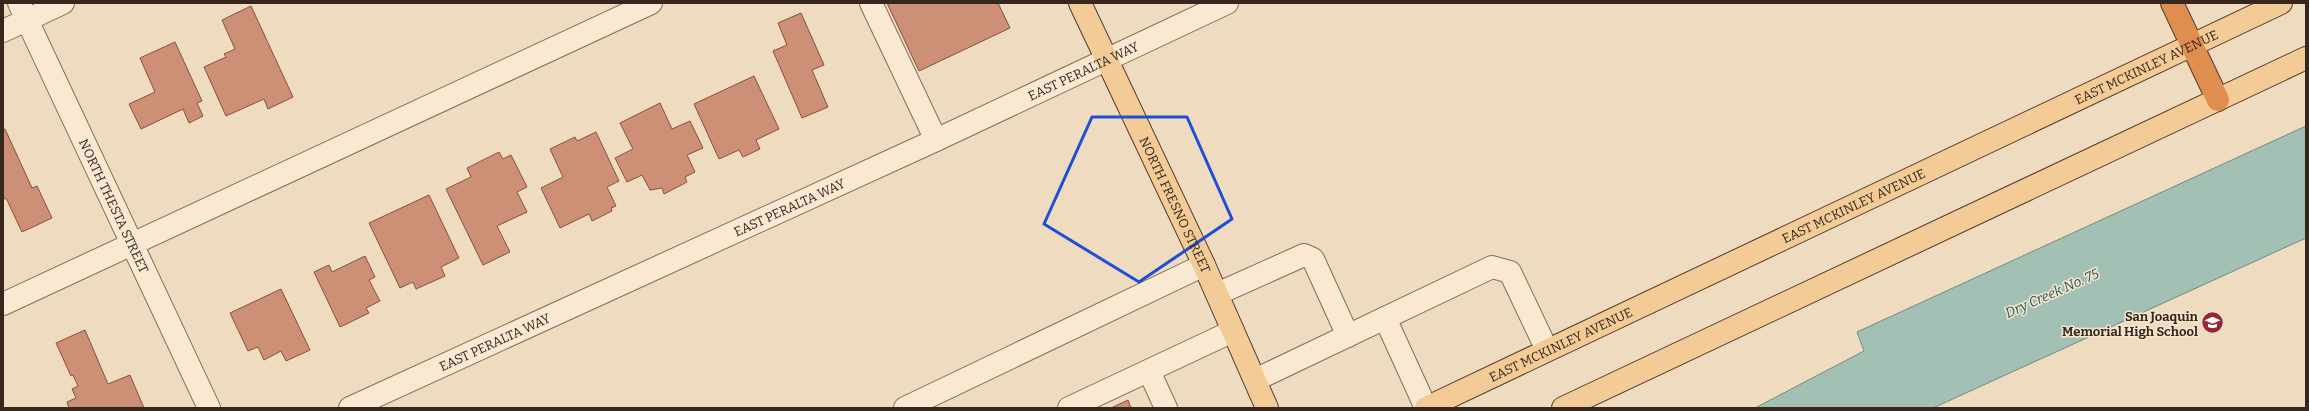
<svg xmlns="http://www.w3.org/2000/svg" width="2309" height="411" font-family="Bitter,serif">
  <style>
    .water { fill: #a3c0b4; stroke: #6a8e81 }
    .building { fill: #cd8f75; stroke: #87513d }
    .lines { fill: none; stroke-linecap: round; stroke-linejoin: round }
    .minor-casing { stroke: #876b58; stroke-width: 24 }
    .major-casing { stroke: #553a2c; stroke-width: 24 }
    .highway-casing { stroke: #553a2c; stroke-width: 24 }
    .minor { stroke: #f9e9d3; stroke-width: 22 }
    .major { stroke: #f3cb96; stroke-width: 22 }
    .highway { stroke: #df8e4f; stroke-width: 22 }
    .marked { fill: none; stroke: #1d4ed8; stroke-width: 3; stroke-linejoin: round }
    .labels { text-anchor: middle; stroke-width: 3; stroke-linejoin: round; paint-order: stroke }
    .street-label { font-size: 13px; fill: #37261c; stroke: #f6e6cf }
    .poi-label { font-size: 13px; font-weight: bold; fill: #37261c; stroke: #f6e6cf; text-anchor: end }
    .water-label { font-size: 14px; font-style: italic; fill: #2b574f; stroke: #f6e6cf }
  </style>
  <rect width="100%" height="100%" fill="#eedbc0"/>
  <!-- water -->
  <path class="water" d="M2306,126V238L1933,408H1755L1864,351L1857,332Z"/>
  <!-- building -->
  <path class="building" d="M887,3H998L1010,28L919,71Z
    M251,6L293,97L268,109L264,99L226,116L204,67L226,57L224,54L235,49L222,20Z
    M801,13L824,65L812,70L828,107L802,118L773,51L787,45L778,23Z
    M175,42L202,101L197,103L203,116L189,123L183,109L141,129L129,104L155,92L140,58Z
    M754,76L779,129L756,140L760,149L743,157L739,150L719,159L694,104Z
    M660,103L672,129L690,121L703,148L687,155L695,172L685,177L687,182L664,194L662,188L650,190L642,175L627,182L615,158L633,149L620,123Z
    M5,129L32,188L37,186L52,218L22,232L6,198L3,200V130Z
    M596,132L619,181L607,187L616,206L611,208L612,211L592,221L589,214L560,228L541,188L563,177L550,149L575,137L577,141Z
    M499,152L503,159L511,155L527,187L517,192L527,212L497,226L510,252L483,265L446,189L471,177L467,168Z
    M429,195L459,258L441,267L445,276L416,289L413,282L400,288L369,223Z
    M365,256L375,277L369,280L380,301L366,308L369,313L340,327L314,272L329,265L332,272Z
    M281,289L310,350L286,361L281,351L264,360L258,347L248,351L230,313Z
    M85,330L108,384L130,375L144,408H69L67,402L76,398L72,389L78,386L73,375L71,376L56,343Z
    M1128,400L1131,408H1111Z"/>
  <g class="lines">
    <defs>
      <g id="minor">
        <path id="s1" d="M19,3L209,408"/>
        <path d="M871,3L936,140"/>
        <path d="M3,31L63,3"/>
        <path d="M1217,294L1304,255L1313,259L1348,336"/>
        <path d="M3,304L651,3"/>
        <path d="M1385,318L1426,408"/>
        <path d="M1149,371L1166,408"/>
        <path d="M1255,380L1492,267L1510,272L1547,350"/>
        <path id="s2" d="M350,408L936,140L1227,3"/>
        <path d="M905,408L1204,265"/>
        <path d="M1069,408L1233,331"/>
      </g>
      <g id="major">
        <path id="s3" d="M1080,3L1204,265L1267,408"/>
        <path id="s4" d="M1426,408L2281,3"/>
        <path d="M1563,408L2306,58"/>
      </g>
      <path id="highway" d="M2172,3L2218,100"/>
    </defs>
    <!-- minor casing -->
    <use href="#minor" class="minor-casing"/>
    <!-- major casing -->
    <use href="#major" class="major-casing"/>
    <!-- highway casing -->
    <use href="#highway" class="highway-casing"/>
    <!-- minor -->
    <use href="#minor" class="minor"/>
    <!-- major -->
    <use href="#major" class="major"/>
    <!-- highway -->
    <use href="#highway" class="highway"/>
  </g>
  <!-- marked area -->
  <path class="marked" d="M1092,117H1187L1232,219L1139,282L1044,224Z"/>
  <!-- icons -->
  <defs>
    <symbol id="school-disc" viewBox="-11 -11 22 22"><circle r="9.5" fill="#972736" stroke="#f6e6cf"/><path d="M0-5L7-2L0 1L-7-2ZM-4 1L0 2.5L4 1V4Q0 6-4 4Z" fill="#fff"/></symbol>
  </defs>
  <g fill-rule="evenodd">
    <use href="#school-disc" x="2200" y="310" width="25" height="25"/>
  </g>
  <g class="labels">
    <!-- street labels -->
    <g class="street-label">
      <text dy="5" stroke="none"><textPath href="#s4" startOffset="797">EAST MCKINLEY AVENUE</textPath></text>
      <text dy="5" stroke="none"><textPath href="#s2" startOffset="807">EAST PERALTA WAY</textPath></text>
      <text dy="5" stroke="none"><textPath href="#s3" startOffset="223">NORTH FRESNO STREET</textPath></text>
      <text dy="5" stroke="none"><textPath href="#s1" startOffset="224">NORTH THESTA STREET</textPath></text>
      <text dy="5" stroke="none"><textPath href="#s4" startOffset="473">EAST MCKINLEY AVENUE</textPath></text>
      <text dy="5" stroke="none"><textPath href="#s2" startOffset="483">EAST PERALTA WAY</textPath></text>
      <text dy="5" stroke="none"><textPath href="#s2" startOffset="159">EAST PERALTA WAY</textPath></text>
      <text dy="5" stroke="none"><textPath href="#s4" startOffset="149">EAST MCKINLEY AVENUE</textPath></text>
    </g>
    <!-- poi labels -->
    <g class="poi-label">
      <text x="2198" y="321">San Joaquin<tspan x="2198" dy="15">Memorial High School</tspan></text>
    </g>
    <!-- water labels -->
    <g class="water-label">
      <text transform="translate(2052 293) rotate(-24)" y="5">Dry Creek No. 75</text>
    </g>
  </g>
  <!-- border -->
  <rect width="2309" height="411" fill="none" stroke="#37261c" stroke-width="8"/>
</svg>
